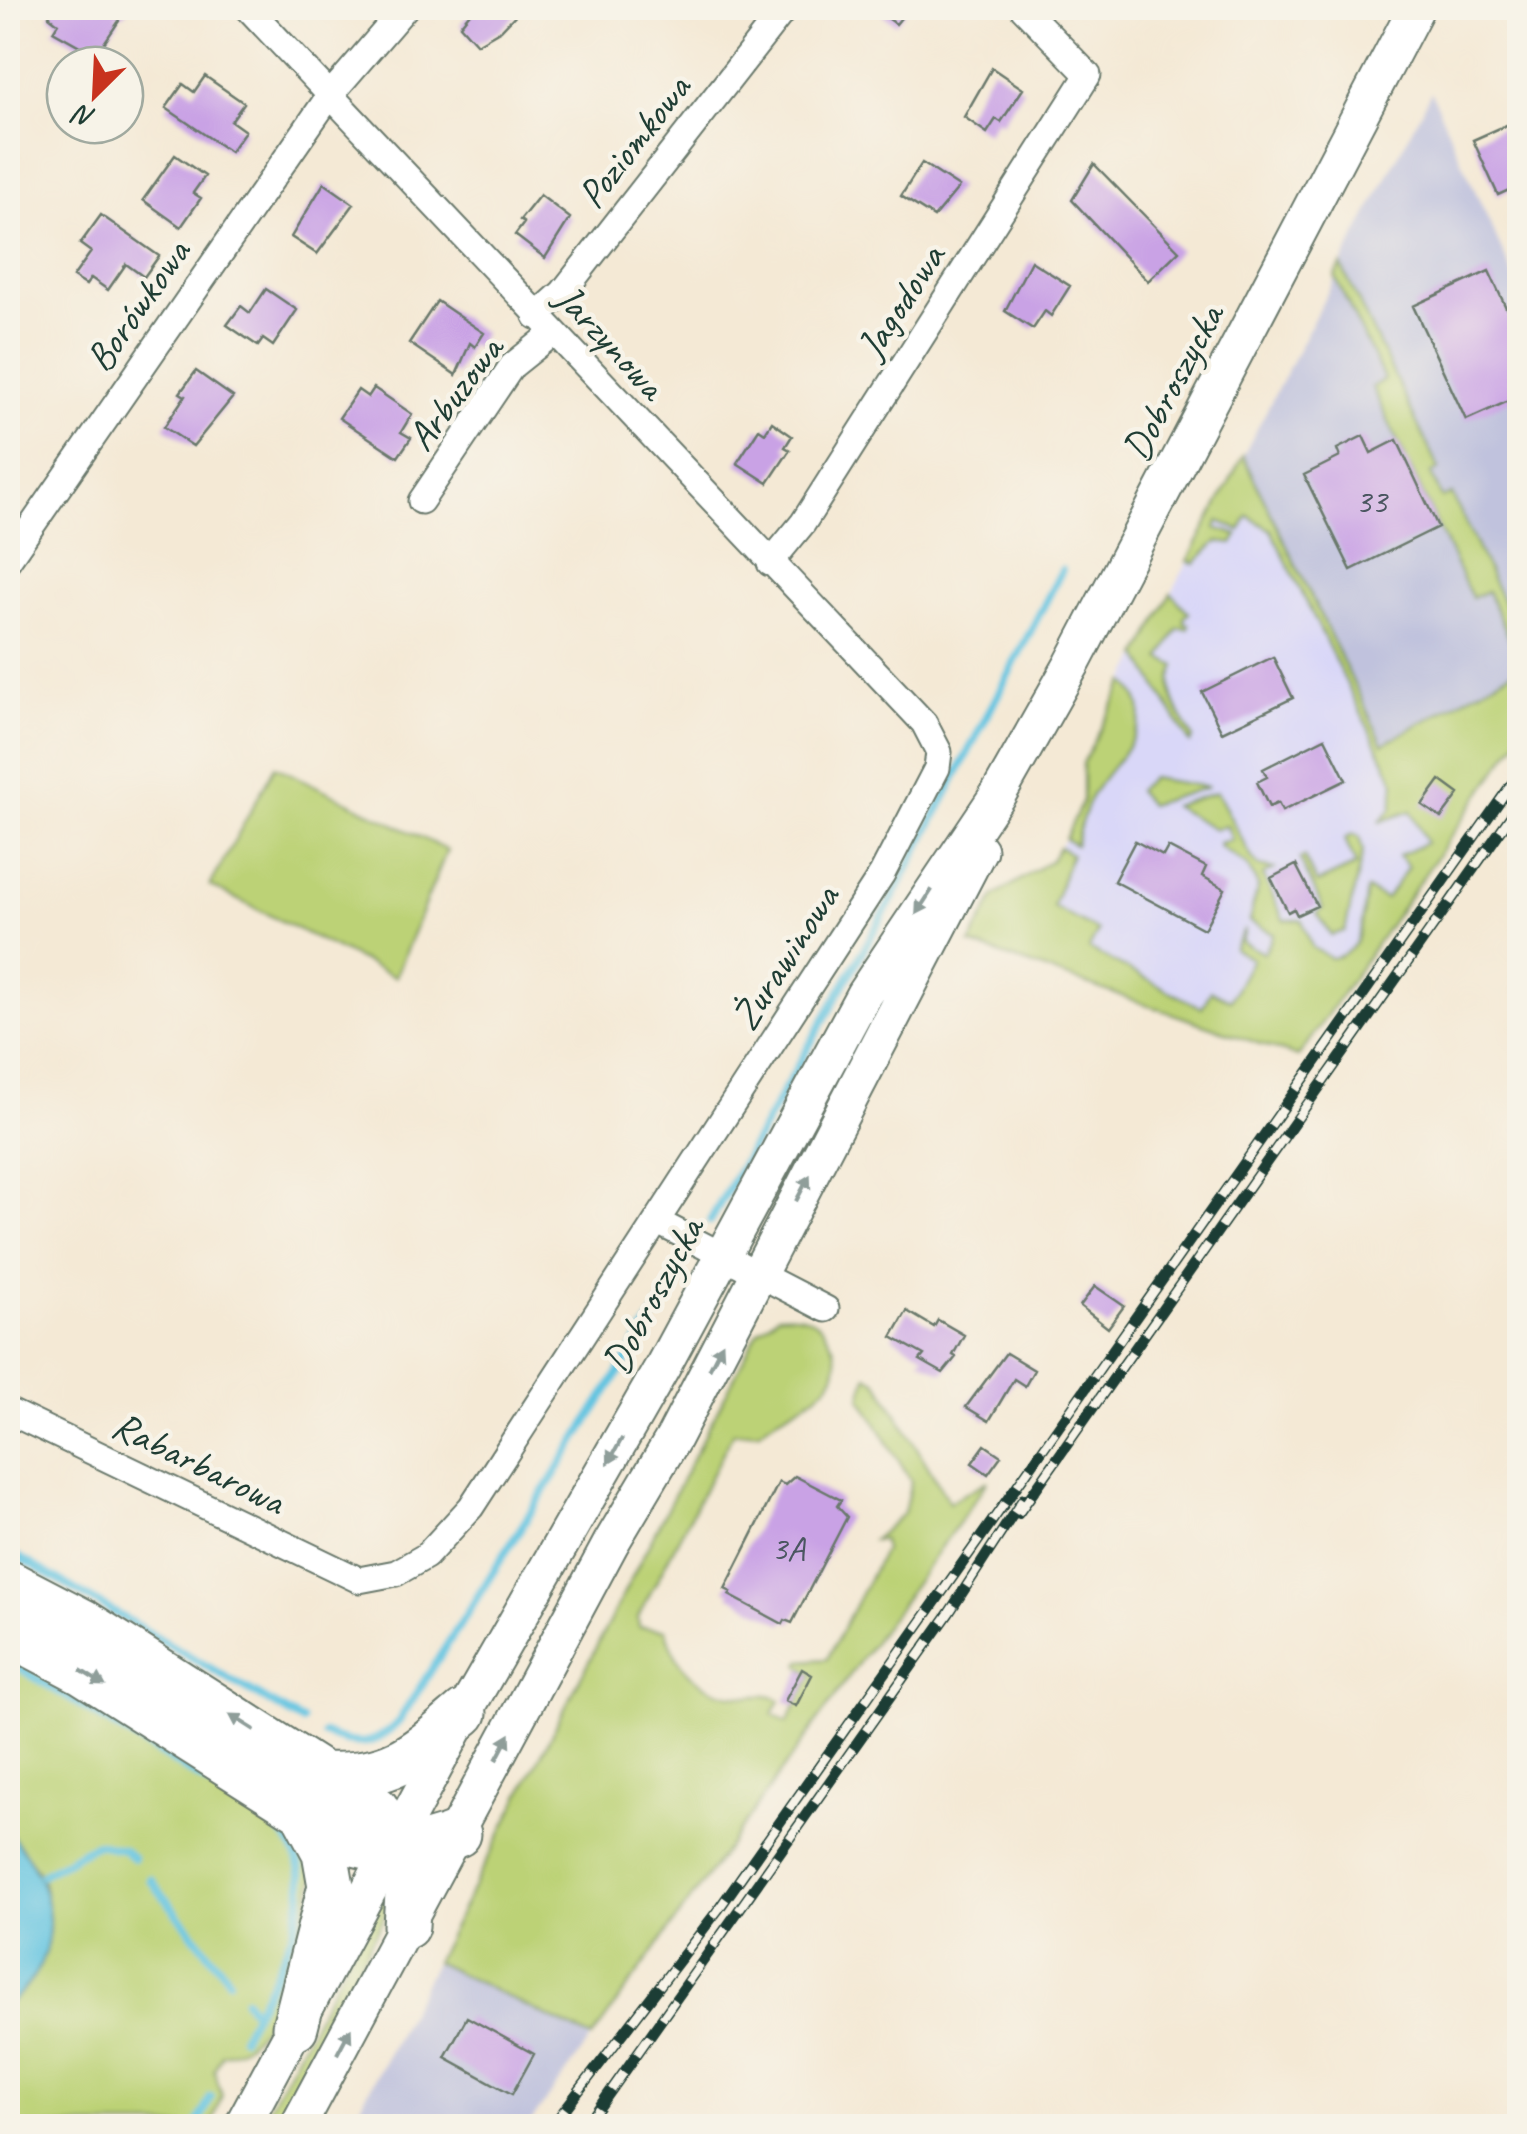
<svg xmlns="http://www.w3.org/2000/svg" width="1527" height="2134" font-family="Caveat,sans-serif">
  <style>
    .built { fill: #d9d7f8 }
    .industrial { fill: #c0c2dd }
    .green { fill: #bcd276; stroke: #6e8855; stroke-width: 2.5 }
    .water { fill: #62c4e1; stroke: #40808a; stroke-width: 2.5 }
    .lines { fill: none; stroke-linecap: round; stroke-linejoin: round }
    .stream { stroke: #62c4e1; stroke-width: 8 }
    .building { fill: #c9a2e5 }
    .street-casing { stroke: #6a796c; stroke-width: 29 }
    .secondary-casing { stroke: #6a796c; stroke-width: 39 }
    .highway-casing { stroke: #6a796c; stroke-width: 49 }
    .street { stroke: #fff; stroke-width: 25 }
    .secondary { stroke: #fff; stroke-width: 35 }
    .highway { stroke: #fff; stroke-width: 45 }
    .rail-casing { stroke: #1f3d34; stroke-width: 11 }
    .rail { stroke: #f7f3e8; stroke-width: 8; stroke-dasharray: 22; stroke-linecap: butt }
    .oneway { fill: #8f9e9a }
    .labels { text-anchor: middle; stroke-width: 9; stroke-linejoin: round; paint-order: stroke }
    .number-label { font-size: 35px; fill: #4a5660 }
    .street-label { font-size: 40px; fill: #1f3d34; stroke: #f7f3e8 }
  </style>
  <rect width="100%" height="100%" fill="#f7f3e8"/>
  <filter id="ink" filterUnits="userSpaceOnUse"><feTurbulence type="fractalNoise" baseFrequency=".01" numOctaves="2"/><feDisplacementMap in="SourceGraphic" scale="20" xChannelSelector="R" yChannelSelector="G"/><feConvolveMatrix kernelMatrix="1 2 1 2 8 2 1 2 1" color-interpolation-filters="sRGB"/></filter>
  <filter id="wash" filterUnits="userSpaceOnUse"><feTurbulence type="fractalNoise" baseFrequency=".0048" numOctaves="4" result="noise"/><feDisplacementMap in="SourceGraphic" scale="40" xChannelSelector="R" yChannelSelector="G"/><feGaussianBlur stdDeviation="2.25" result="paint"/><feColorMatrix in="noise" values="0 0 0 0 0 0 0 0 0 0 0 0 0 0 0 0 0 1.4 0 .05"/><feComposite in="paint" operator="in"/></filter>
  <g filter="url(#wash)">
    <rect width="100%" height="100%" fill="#f4e9d5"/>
    <!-- built -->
    <path class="built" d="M1243,456L1437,856L1298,1057L970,944L995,896L1051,860L1073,826L1083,800V763Z"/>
    <!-- industrial -->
    <path class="industrial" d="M1431,92L1520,291L1519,739L1437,856L1243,456Z
      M435,1962L592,2038L528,2126H350Z"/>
    <!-- green -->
    <path class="green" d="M1341,265L1439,469L1431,474L1442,498L1452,494L1519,636V658L1487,591L1472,598L1372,387L1384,379L1335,277Z
      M1243,456L1383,744L1519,668V738L1298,1057L970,944L995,896L1051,860L1059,847L1071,854L1053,907L1098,931L1089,949L1202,1008L1211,991L1230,1000L1252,959L1234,949L1245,929L1242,942L1264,953L1274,934L1249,921L1258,886L1247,865L1220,847L1219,843L1232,840L1227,826L1215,829L1173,806L1217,792L1252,858L1258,866L1274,869L1263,875L1284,920H1302L1312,947L1330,958C1365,955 1362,916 1367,890L1386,899L1408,867L1398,856L1426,843L1411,811L1379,822L1392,808L1395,782L1271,530L1248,516L1240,531L1219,521L1216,528L1238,535L1233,544L1217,542L1195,563L1188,561Z
      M1171,593L1189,613L1184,618L1185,624H1189L1188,629L1178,628L1161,658L1176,666C1162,692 1181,715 1193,738L1190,743L1139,656Z
      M1125,682C1167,720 1114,759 1094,792C1084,807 1080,828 1075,845L1065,839L1083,800V763Z
      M275,766L447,850L395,977L210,886Z
      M1151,778L1208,787L1149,805L1137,790Z
      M1352,834L1359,836L1363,851L1345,931L1331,935L1317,913L1323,909L1300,859L1304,857L1317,883L1356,865L1345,839Z
      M778,1315C798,1313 815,1316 827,1335C863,1392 788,1403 760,1431L733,1433L638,1617L639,1627L666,1630C674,1666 702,1693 741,1696C757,1698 765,1692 780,1700L773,1714L787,1722L812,1675L799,1665L801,1661L827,1659L884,1550L883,1540H873L904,1513L911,1481L861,1398L867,1376L878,1382L949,1502L988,1481L592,2038L435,1962L758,1331Z
      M8,1646L289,1820L316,1869C305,1917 282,2049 222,2054L214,2070L222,2095L211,2126H8V2004L49,1932V1916L42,1875L8,1832Z
      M389,1880L392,1896L383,1919L275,2126H259Z"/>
    <!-- water -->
    <path class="water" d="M8,1832C57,1882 68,1957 8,2004Z"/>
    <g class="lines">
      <!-- stream -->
      <path class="stream" d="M710,1221L894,896L1062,570
        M8,1551L302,1721
        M8,1661L250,1809
        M324,1734C356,1747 374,1748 399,1721L679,1277
        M42,1875L96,1844L122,1849L133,1858
        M150,1879L229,1979
        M245,2000L254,2012
        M242,2037C269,1980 340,1882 276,1828
        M197,2126L211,2097"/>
    </g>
    <g id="blocks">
      <!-- building -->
      <path class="building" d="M55,8H129L123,15H116L119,21L96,55L53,31L58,23L49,16Z
        M474,8H522L501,30L477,44L460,25Z
        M874,8H909L896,24Z
        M992,68L1023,89L1001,122L996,119L987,133L964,117Z
        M205,76L244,103L231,121L245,131L230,152L166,108L183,84L194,92Z
        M1520,119V185L1498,195L1473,140Z
        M175,155L205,176L193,193L201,198L181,227L143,200Z
        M922,163L959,187L934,217L901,196Z
        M1094,164L1179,251L1148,281L1072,200Z
        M324,183L354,204L317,254L291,237Z
        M540,195L570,218L545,258L515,235L524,223L520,220Z
        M101,215L159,256L144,277L126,264L108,290L91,278L86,285L73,277L91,252L80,244Z
        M1031,261L1070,286L1051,316L1045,311L1033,329L1005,311Z
        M1489,271L1520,338V396L1466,420L1413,306Z
        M266,289L297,310L273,346L263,339L258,346L227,325L241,306L250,313Z
        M437,301L484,333L475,347L470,343L456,375L409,343Z
        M196,371L233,397L193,446L164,427L185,396L180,393Z
        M374,388L412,414L401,432L411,438L398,457L339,418L358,390L368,397Z
        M772,422L792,436L785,447L790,450L768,483L737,463L759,429L765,433Z
        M1363,436L1371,453L1397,440L1438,527L1351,570L1304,475L1340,457L1337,449Z
        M1273,657L1293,698L1222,732L1202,692Z
        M1325,738L1346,780L1282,811L1278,803L1269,807L1257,782L1267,777L1263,769Z
        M1440,780L1459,794L1441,818L1422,805Z
        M1135,841L1163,856L1168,847L1206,867L1202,876L1225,889L1204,929L1114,881Z
        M1296,865L1317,906L1297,915L1294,909L1288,912L1271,878Z
        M1095,1286L1124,1306L1108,1328L1080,1306Z
        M907,1311L934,1327L938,1320L964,1335L953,1355L956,1357L943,1373L920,1360L924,1355L892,1337Z
        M1006,1353L1034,1370L1025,1386L1014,1379L989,1421L966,1407Z
        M985,1445L1001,1456L988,1474L972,1463Z
        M795,1476L841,1500L837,1506L847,1517L792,1623L785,1620L783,1624L729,1595L731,1592L725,1589L779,1482L785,1485Z
        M802,1669L812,1675L796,1706L785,1701Z
        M467,2017L534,2054L512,2094L445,2057Z"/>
    </g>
  </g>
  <g filter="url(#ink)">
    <use href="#blocks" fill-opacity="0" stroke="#6a796c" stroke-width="2.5"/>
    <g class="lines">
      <defs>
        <path id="street" d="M536,316L563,292L785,8
          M421,501L512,366L552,334
          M8,560L330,95L405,8
          M770,563L803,523L1088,75L1023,8
          M658,1222L826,1309
          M8,1411L359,1580L396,1573L426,1556L471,1507L882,874L937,768L939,752L924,723L248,8"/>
        <path id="secondary" d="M242,2126L464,1713L663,1366L864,994L999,793L1072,664L1416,8
          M298,2126L611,1543L674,1437L979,850"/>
        <path id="highway" d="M8,1583L83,1622L376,1809L403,1871L408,1893L406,1926
          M8,1632L82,1671L352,1842C384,1854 427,1847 458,1834
          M324,1775C393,1778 415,1755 464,1713
          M295,2027L331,1886L325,1852L304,1813"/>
      </defs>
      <!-- street casing -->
      <use href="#street" class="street-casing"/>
      <!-- secondary casing -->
      <use href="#secondary" class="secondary-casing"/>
      <!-- highway casing -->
      <use href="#highway" class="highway-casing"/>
      <!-- street -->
      <use href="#street" class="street"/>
      <!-- secondary -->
      <use href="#secondary" class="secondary"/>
      <!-- highway -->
      <use href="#highway" class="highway"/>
      <defs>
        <path id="rail" d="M1018,1514L1520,803
          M552,2126L718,1910L1520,772
          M586,2126L949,1613L1023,1499"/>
      </defs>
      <!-- rail casing -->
      <use href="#rail" class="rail-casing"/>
      <!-- rail -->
      <use href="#rail" class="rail"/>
    </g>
    <!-- one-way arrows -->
    <defs><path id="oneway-solid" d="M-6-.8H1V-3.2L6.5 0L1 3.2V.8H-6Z" transform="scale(2.5)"/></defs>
    <g class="oneway">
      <use href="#oneway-solid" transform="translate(924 902) rotate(123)"/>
      <use href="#oneway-solid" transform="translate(803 1188) rotate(-62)"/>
      <use href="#oneway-solid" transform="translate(716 1356) rotate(-63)"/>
      <use href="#oneway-solid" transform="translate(615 1451) rotate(119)"/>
      <use href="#oneway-solid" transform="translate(93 1678) rotate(32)"/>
      <use href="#oneway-solid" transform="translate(242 1722) rotate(-148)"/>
      <use href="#oneway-solid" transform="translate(503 1747) rotate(-62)"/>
      <use href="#oneway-solid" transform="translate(344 2041) rotate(-62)"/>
    </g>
  </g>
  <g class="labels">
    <!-- number labels -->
    <g class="number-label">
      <text x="1371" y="513">33</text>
      <text x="788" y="1560">3A</text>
    </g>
    <!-- street labels -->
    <g class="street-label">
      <text transform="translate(633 141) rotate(-52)" y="14">Poziomkowa</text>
      <text transform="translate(900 301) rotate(-57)" y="14">Jagodowa</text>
      <text transform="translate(137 305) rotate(-55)" y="14">Borówkowa</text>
      <text transform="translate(611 341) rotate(47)" y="14">Jarzynowa</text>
      <text transform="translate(1172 382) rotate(-62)" y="14">Dobroszycka</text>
      <text transform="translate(454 393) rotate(-53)" y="14">Arbuzowa</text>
      <text transform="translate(784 957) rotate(-57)" y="14">Żurawinowa</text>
      <text transform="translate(652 1295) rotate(-62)" y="14">Dobroszycka</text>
      <text transform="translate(199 1462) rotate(26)" y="14">Rabarbarowa</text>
    </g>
  </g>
  <!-- margin -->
  <rect width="1527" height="2134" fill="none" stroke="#f7f3e8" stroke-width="40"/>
  <!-- north arrow -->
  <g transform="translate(95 95) rotate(204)"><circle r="48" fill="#f7f3e8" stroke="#a1aaa0" stroke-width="2.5"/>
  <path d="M0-8L18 38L0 25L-18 38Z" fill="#c8321e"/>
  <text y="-15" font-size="28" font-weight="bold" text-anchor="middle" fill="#1f3d34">N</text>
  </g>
</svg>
